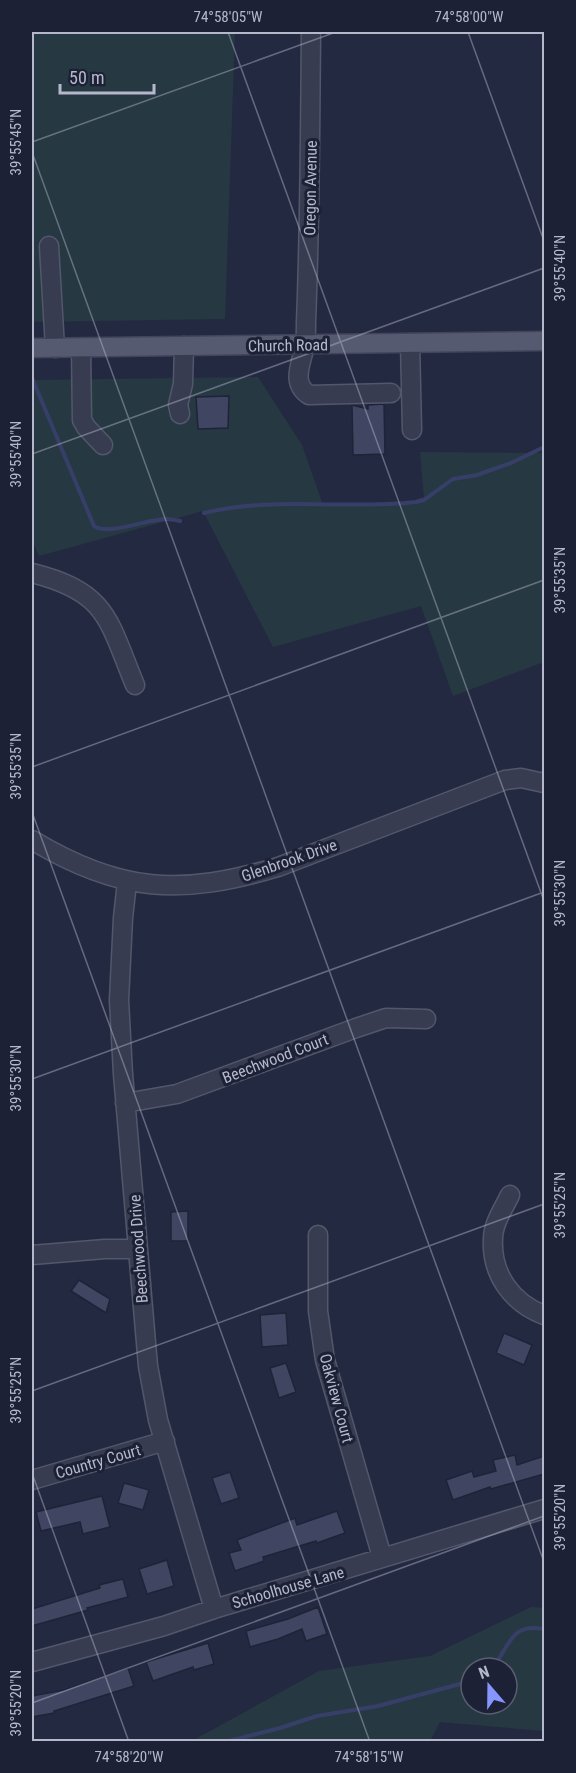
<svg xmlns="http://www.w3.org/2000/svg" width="576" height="1773" font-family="'Roboto Condensed',sans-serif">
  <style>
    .green { fill: #263842; fill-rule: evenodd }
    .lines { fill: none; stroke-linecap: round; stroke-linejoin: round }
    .stream { stroke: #373f69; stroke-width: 4 }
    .building { fill: #404562; stroke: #1f2338; stroke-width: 1.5 }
    .minor-casing { stroke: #53576b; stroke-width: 21 }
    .major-casing { stroke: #42455a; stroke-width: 21 }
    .minor { stroke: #383c51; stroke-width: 18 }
    .major { stroke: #565a71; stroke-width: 18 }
    .ticks { fill: none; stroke: #b5b8cb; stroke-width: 1.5; stroke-opacity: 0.45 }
    .labels { text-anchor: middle; stroke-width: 6; stroke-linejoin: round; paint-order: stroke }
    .street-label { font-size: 16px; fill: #b5b8cb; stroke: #1d2136 }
    .neatline { fill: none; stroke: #b5b8cb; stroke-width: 2 }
    .ticks-label { font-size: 15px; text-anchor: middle; fill: #b5b8cb }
  </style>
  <rect width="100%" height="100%" fill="#242942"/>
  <!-- green -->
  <path class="green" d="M32,32H235L225,319L32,322Z
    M258,377L302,445L323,505L405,503L424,497L420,452L544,453V662L453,696L421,606L273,647L203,511L39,556L32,540V380Z
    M531,1607L544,1608V1731L440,1722L430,1741H192L319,1671L430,1656ZM471,1668H507V1704H471Z"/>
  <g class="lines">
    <!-- stream -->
    <path class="stream" d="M32,378L94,526C107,536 148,519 166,519C170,519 175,520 180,521
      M204,513C274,496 346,510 416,502L424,500L453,479L477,475L511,463L542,448
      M492,1668C510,1648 509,1622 544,1629
      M225,1742L280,1728L317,1716L378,1706L471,1681"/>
  </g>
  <!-- building -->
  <path class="building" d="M229,396L228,428L198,429L196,397Z
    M384,404L385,454L353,455L352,405L368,409V405Z
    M188,1211V1241H171V1212Z
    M79,1280L110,1299L106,1313L71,1291Z
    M286,1313L288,1345L262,1347L260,1315Z
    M504,1333L532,1345L524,1365L496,1353Z
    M286,1363L296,1392L279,1398L270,1368Z
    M515,1455L517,1465L544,1456V1474L491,1489L490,1487L453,1500L446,1480L472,1471L474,1477L496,1471L493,1460Z
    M230,1472L239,1498L221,1504L212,1478Z
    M124,1483L149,1490L143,1510L118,1503Z
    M102,1496L110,1527L83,1534L80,1522L41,1531L36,1512Z
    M337,1511L345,1533L317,1543L316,1541L263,1557L264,1561L235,1571L229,1553L241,1550L237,1540L295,1518L297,1525Z
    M167,1560L174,1586L147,1594L139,1569Z
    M123,1579L128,1597L87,1608L88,1610L32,1626V1609L100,1588L99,1585Z
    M318,1607L327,1634L306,1641L302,1629L278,1639L250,1647L246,1631L288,1619Z
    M208,1643L214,1664L194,1670L193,1667L153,1681L146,1662Z
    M128,1668L134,1686L54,1711V1713L32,1717V1696L64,1690Z"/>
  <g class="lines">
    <defs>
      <path id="minor" d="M311,32C310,128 310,225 306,322C306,329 306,337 305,345C302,362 290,383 309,395L391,393
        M49,246L55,348
        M410,343L412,430
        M81,348L82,420L86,427L103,445
        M180,414L178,405L183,384L184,346
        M32,573C108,592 108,620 135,685
        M32,840C120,893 181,896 278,867L505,780L521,778L544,783
        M127,882L123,918L119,1000L123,1074L148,1366L158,1420L214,1609
        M125,1103L177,1094L356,1028L386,1018L426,1019
        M510,1195C504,1208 493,1223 493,1239C491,1274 512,1303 544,1315
        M318,1235V1311L325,1360L382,1557
        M32,1255L105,1249H137
        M32,1480L165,1441
        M32,1662L164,1626L214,1609L544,1509"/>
      <path id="major" d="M32,348L544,341"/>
    </defs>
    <!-- minor casing -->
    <use href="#minor" class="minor-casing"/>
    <!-- major casing -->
    <use href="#major" class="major-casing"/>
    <!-- minor -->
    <use href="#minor" class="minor"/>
    <!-- major -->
    <use href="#major" class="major"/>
  </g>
  <!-- ticks -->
  <path class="ticks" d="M228,32L544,901M468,32L544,241M32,142L336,32M32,152L544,1562M32,454L544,268M32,767L544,580M32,812L370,1742M32,1079L544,892M32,1391L544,1204M32,1473L129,1742M32,1703L544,1516"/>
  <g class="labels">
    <!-- street labels -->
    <g class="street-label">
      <text transform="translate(310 188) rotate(-89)" y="6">Oregon Avenue</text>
      <text transform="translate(288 345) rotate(-1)" y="6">Church Road</text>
      <text transform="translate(289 860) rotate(-19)" y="6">Glenbrook Drive</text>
      <text transform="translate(275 1058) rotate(-21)" y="6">Beechwood Court</text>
      <text transform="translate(138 1249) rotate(-94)" y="6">Beechwood Drive</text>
      <text transform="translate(337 1398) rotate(75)" y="6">Oakview Court</text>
      <text transform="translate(98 1461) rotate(-16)" y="6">Country Court</text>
      <text transform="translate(288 1587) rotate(-16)" y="6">Schoolhouse Lane</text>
    </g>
  </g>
  <!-- border -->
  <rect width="576" height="1773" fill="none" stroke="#1d2136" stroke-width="66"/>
  <!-- north arrow -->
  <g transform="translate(489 1686) rotate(340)"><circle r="28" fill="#1d2136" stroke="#5a5d72" stroke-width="1.5"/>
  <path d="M0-4.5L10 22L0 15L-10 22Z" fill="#8796fe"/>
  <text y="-9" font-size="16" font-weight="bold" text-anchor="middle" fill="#b5b8cb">N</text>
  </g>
  <!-- scale -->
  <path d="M60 84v9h94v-9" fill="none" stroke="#b5b8cb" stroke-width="3"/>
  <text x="69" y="84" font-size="18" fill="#b5b8cb" stroke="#1d2136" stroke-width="4.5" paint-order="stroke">50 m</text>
  <rect x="33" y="33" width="510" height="1707" class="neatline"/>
  <g class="ticks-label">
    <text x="228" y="22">74°58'05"W</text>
    <text x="469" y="22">74°58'00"W</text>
    <text transform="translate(16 142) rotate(-90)" y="5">39°55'45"N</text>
    <text transform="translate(560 268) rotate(-90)" y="5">39°55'40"N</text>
    <text transform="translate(16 454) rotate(-90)" y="5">39°55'40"N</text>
    <text transform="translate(560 580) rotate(-90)" y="5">39°55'35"N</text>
    <text transform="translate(16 766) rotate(-90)" y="5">39°55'35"N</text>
    <text transform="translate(560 893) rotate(-90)" y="5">39°55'30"N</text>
    <text transform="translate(16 1078) rotate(-90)" y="5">39°55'30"N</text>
    <text transform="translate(560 1205) rotate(-90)" y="5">39°55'25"N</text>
    <text transform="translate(16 1390) rotate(-90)" y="5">39°55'25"N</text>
    <text transform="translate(560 1517) rotate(-90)" y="5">39°55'20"N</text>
    <text transform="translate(16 1703) rotate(-90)" y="5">39°55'20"N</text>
    <text x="129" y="1762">74°58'20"W</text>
    <text x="369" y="1762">74°58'15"W</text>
  </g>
</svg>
